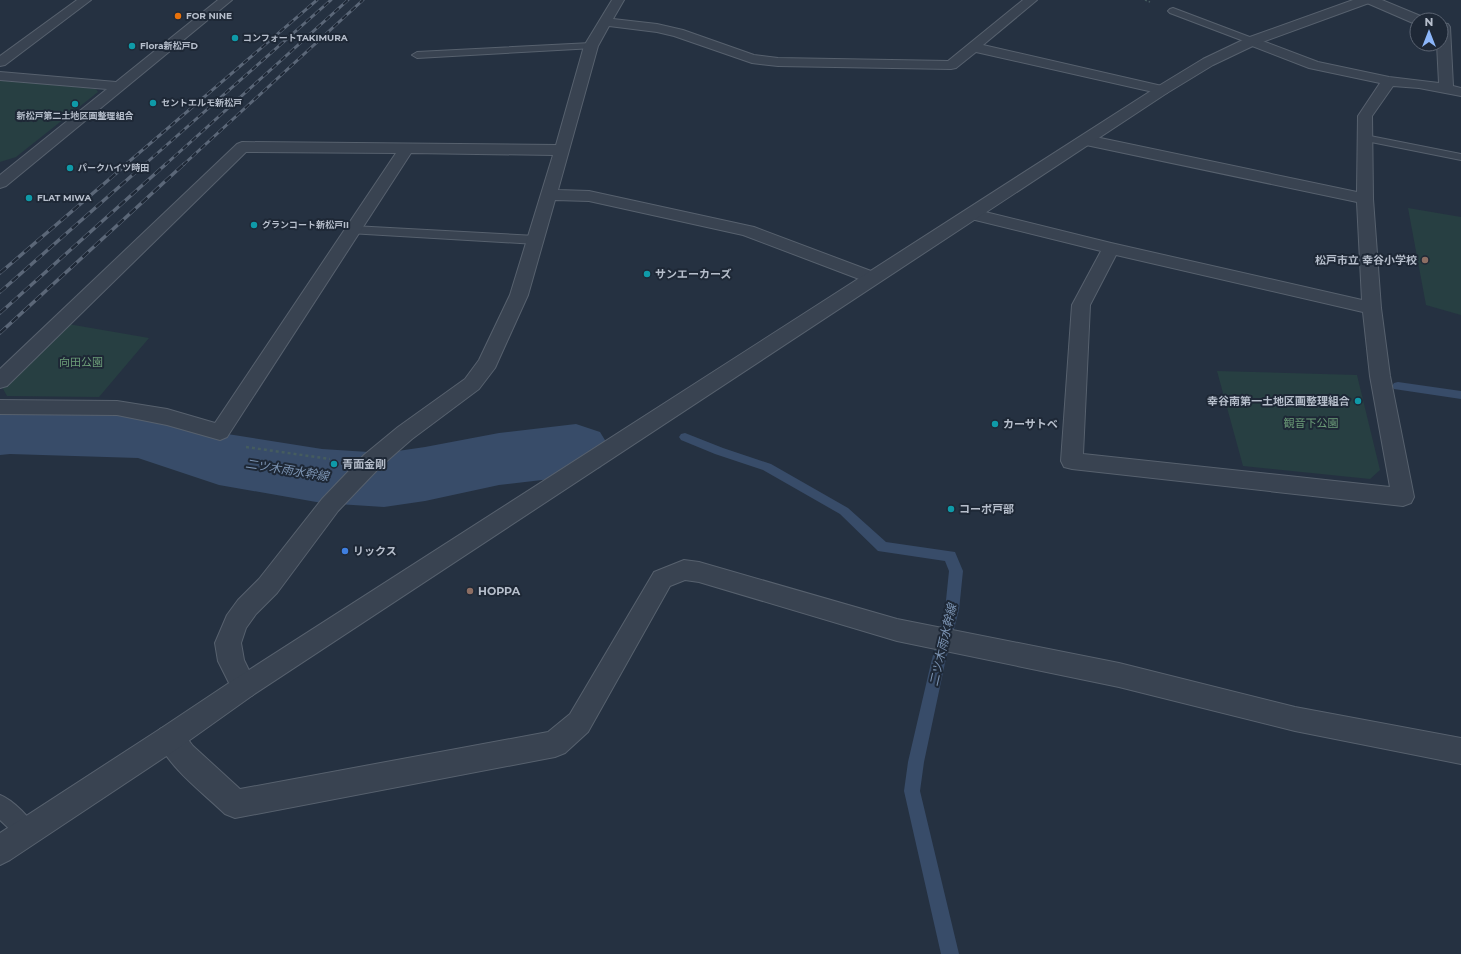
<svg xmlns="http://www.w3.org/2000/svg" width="1461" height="954" font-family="Montserrat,'Noto Sans JP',sans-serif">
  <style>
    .green { fill: #273f42 }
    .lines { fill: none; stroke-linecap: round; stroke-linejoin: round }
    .stream { fill: #384c69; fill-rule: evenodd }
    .river { fill: #384c69; fill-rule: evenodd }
    .service-casing { stroke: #57616e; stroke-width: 2 }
    .minor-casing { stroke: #57616e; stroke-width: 2 }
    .tertiary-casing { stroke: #57616e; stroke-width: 2 }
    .path-far1 { stroke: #455c5f; stroke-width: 1.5; stroke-dasharray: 2 2; stroke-linecap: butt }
    .path { stroke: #455c5f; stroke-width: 2.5; stroke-dasharray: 3 3; stroke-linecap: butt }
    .service { fill: #394351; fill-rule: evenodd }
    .minor { fill: #394351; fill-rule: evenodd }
    .tertiary { fill: #394351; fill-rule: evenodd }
    .rail-far1-casing { stroke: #5b6778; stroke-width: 3 }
    .rail-casing { stroke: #5b6778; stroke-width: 3.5 }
    .rail-far1 { stroke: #1e2836; stroke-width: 2; stroke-dasharray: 6; stroke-linecap: butt }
    .rail { stroke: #1e2836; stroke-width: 2.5; stroke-dasharray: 8; stroke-linecap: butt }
    .food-dot { fill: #e8710a; stroke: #1e2836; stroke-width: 1.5 }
    .culture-dot { fill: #0f9aa8; stroke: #1e2836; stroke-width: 1.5 }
    .education-dot { fill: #8d6e63; stroke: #1e2836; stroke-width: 1.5 }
    .shop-dot { fill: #3f7fe0; stroke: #1e2836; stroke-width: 1.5 }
    .labels { text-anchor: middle; stroke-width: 4; stroke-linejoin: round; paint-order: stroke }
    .far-poi-label { font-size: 9px; font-weight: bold; fill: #b6becb; stroke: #1e2836; text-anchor: start }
    .poi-label { font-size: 11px; font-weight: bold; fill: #b6becb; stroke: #1e2836; text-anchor: start }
    .park-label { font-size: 11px; fill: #6c9d78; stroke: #1e2836 }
    .water-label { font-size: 12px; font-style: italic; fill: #7c94b3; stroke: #1e2836 }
  </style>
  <rect width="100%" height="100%" fill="#253141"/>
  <!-- green -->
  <path class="green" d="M0,80L96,89L98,92L16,157L0,162Z
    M1408,208L1461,217V315L1426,305Z
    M68,324L149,338L99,397L7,396L2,387Z
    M1217,371L1357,375L1380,470L1370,479L1243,466Z"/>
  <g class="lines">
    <!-- stream -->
    <path class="stream" d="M1398,382L1461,391V399L1394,389L1392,386L1394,383Z
      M685,433L723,448L771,464L848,508L886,542L955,552L963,571L959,610L945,663L924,762L920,791L959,954H941L904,791L908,762L931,663L945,610L949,571L945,561L878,551L840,514L763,470L715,454L681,440L679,437L681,434Z"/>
    <!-- river -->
    <path class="river" d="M10,404L142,408L221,433L322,449L384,453L425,447L499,433L576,424L600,432L611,450L600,468L576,476L499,485L425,501L384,507L322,503L219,485L138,458L10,454L0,455V405Z"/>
    <defs>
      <path id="service" d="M1173,8L1255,39L1257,41L1255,43H1249L1170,13L1168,11L1170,9Z
        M591,43L594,44L596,46L594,48L417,58L412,55L417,52Z
        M1365,135L1461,154V160L1361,140L1359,138L1361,136Z
        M353,226L536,236L540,237L542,240L540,243L536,244L349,233L347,230L349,227Z
        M0,795C13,800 32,819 38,832L34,839L27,843L20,839L0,820Z"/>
      <path id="minor" d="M77,0H91L5,65L0,66V56Z
        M218,0H232L6,186L0,188V175L107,89L0,80V72L116,82Z
        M612,0H624L613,19L657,24L683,30L754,55L778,58L948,61L1023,0H1037L983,45L1162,86L1167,87L1169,90L1167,93L1162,94L976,52L956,68L951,69L778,66L752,63L674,36L657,32L609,26L598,46L558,190L589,191L754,227L879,274L882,278L879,282L873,284L867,282L743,235L589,201L555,200L528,295L495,368L479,389L412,439L380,467L338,511L277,593L256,614L246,628L241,643L244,660L257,687L253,695L244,699L235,695L218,661L215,643L227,615L238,600L259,579L322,499L364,455L398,427L465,379L479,360L510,295L553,155L411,153L227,437L220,440L167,425L117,415L0,414V400L117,401L167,409L215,423L396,153L246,152L7,386L0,388V369L237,144L242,142L556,145L584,46Z
        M1365,0H1382L1423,17L1425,20H1417V24L1413,23L1367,3Z
        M1441,23L1448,24L1450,27L1453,86L1461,88V96L1419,88L1393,86L1372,116L1373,199L1381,308L1390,376L1414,497L1411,503L1403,506L1072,469L1064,467L1061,461L1072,305L1101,251L967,218L965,214L967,210L973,209L1111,243L1362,300L1357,202L1086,145L1081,143L1078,140L1081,137L1086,135L1357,192L1358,116L1380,83L1309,68L1247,44L1245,41L1247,38L1252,37L1318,62L1389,77L1439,83L1437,44H1441ZM1116,255L1363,312L1370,376L1390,487L1083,454L1090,305Z
        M684,560L699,562L897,619L1119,663L1295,707L1461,738V764L1295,731L1119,687L897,641L699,582L685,580L670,586L588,732L565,753L555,757L235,818L225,814C201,791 170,769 156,738L160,729L170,725L180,729L193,746L240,789L548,732L570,714L654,572Z"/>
      <path id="tertiary" d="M1353,0H1371L1369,3L1257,44L1213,65L1167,93L253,695L180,747L10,860L0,865V833L160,729L235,679L1157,87L1203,59L1247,38Z"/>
    </defs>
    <!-- service casing -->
    <use href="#service" class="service-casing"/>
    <!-- minor casing -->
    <use href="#minor" class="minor-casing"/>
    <!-- tertiary casing -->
    <use href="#tertiary" class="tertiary-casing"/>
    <!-- path-far1 -->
    <path class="path-far1" d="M1145,0L1150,2"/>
    <!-- path -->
    <path class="path" d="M246,447L330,459"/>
    <!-- service -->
    <use href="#service" class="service"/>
    <!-- minor -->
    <use href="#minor" class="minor"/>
    <!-- tertiary -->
    <use href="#tertiary" class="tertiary"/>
    <defs>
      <path id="rail-far1" d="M125,165L317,0
        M144,165L331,0
        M165,165L348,0
        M183,165L363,0"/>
      <path id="rail" d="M0,273L127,164
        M0,292L145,164
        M0,313L166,164
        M0,333L184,164"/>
    </defs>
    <!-- rail-far1 casing -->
    <use href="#rail-far1" class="rail-far1-casing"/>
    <!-- rail casing -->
    <use href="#rail" class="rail-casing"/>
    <!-- rail-far1 -->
    <use href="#rail-far1" class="rail-far1"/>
    <!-- rail -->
    <use href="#rail" class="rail"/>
  </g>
  <!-- markers -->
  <circle class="food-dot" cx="178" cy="16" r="4"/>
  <g class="culture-dot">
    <circle cx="235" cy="38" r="4"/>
    <circle cx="132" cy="46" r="4"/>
    <circle cx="153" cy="103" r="4"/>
    <circle cx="75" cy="104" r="4"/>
    <circle cx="70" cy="168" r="4"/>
    <circle cx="29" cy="198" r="4"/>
    <circle cx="254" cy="225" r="4"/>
    <circle cx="647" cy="274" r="4"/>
    <circle cx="1358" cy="401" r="4"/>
    <circle cx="995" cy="424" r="4"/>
    <circle cx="334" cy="464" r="4"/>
    <circle cx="951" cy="509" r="4"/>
  </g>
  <g class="education-dot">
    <circle cx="1425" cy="260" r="4"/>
    <circle cx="470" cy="591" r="4"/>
  </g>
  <circle class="shop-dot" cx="345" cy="551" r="4"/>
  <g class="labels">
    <!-- far-poi labels -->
    <g class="far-poi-label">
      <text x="186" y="19">FOR NINE</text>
      <text x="243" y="41">コンフォートTAKIMURA</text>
      <text x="140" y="49">Flora新松戸D</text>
      <text x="161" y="106">セントエルモ新松戸</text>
      <text x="75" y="119" text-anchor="middle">新松戸第二土地区画整理組合</text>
      <text x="78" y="171">パークハイツ時田</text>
      <text x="37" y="201">FLAT MIWA</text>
      <text x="262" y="228">グランコート新松戸II</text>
    </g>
    <!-- poi labels -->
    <g class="poi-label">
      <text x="1417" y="264" text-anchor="end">松戸市立 幸谷小学校</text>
      <text x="655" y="278">サンエーカーズ</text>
      <text x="1350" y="405" text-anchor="end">幸谷南第一土地区画整理組合</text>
      <text x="1003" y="428">カーサトベ</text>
      <text x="342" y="468">青面金剛</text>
      <text x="959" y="513">コーポ戸部</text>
      <text x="353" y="555">リックス</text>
      <text x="478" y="595">HOPPA</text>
    </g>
    <!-- park labels -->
    <g class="park-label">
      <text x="81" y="366">向田公園</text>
      <text x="1311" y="427">観音下公園</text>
    </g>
    <!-- water labels -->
    <g class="water-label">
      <text transform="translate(287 470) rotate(9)" y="4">二ツ木雨水幹線</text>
      <text transform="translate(943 645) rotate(-77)" y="4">二ツ木雨水幹線</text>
    </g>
  </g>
  <!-- north arrow -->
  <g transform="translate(1429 32)"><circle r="19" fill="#1e2836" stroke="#5b6472"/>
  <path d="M0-3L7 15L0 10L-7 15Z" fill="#8cb6fa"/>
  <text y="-6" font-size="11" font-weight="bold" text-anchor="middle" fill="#b6becb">N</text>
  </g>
</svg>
